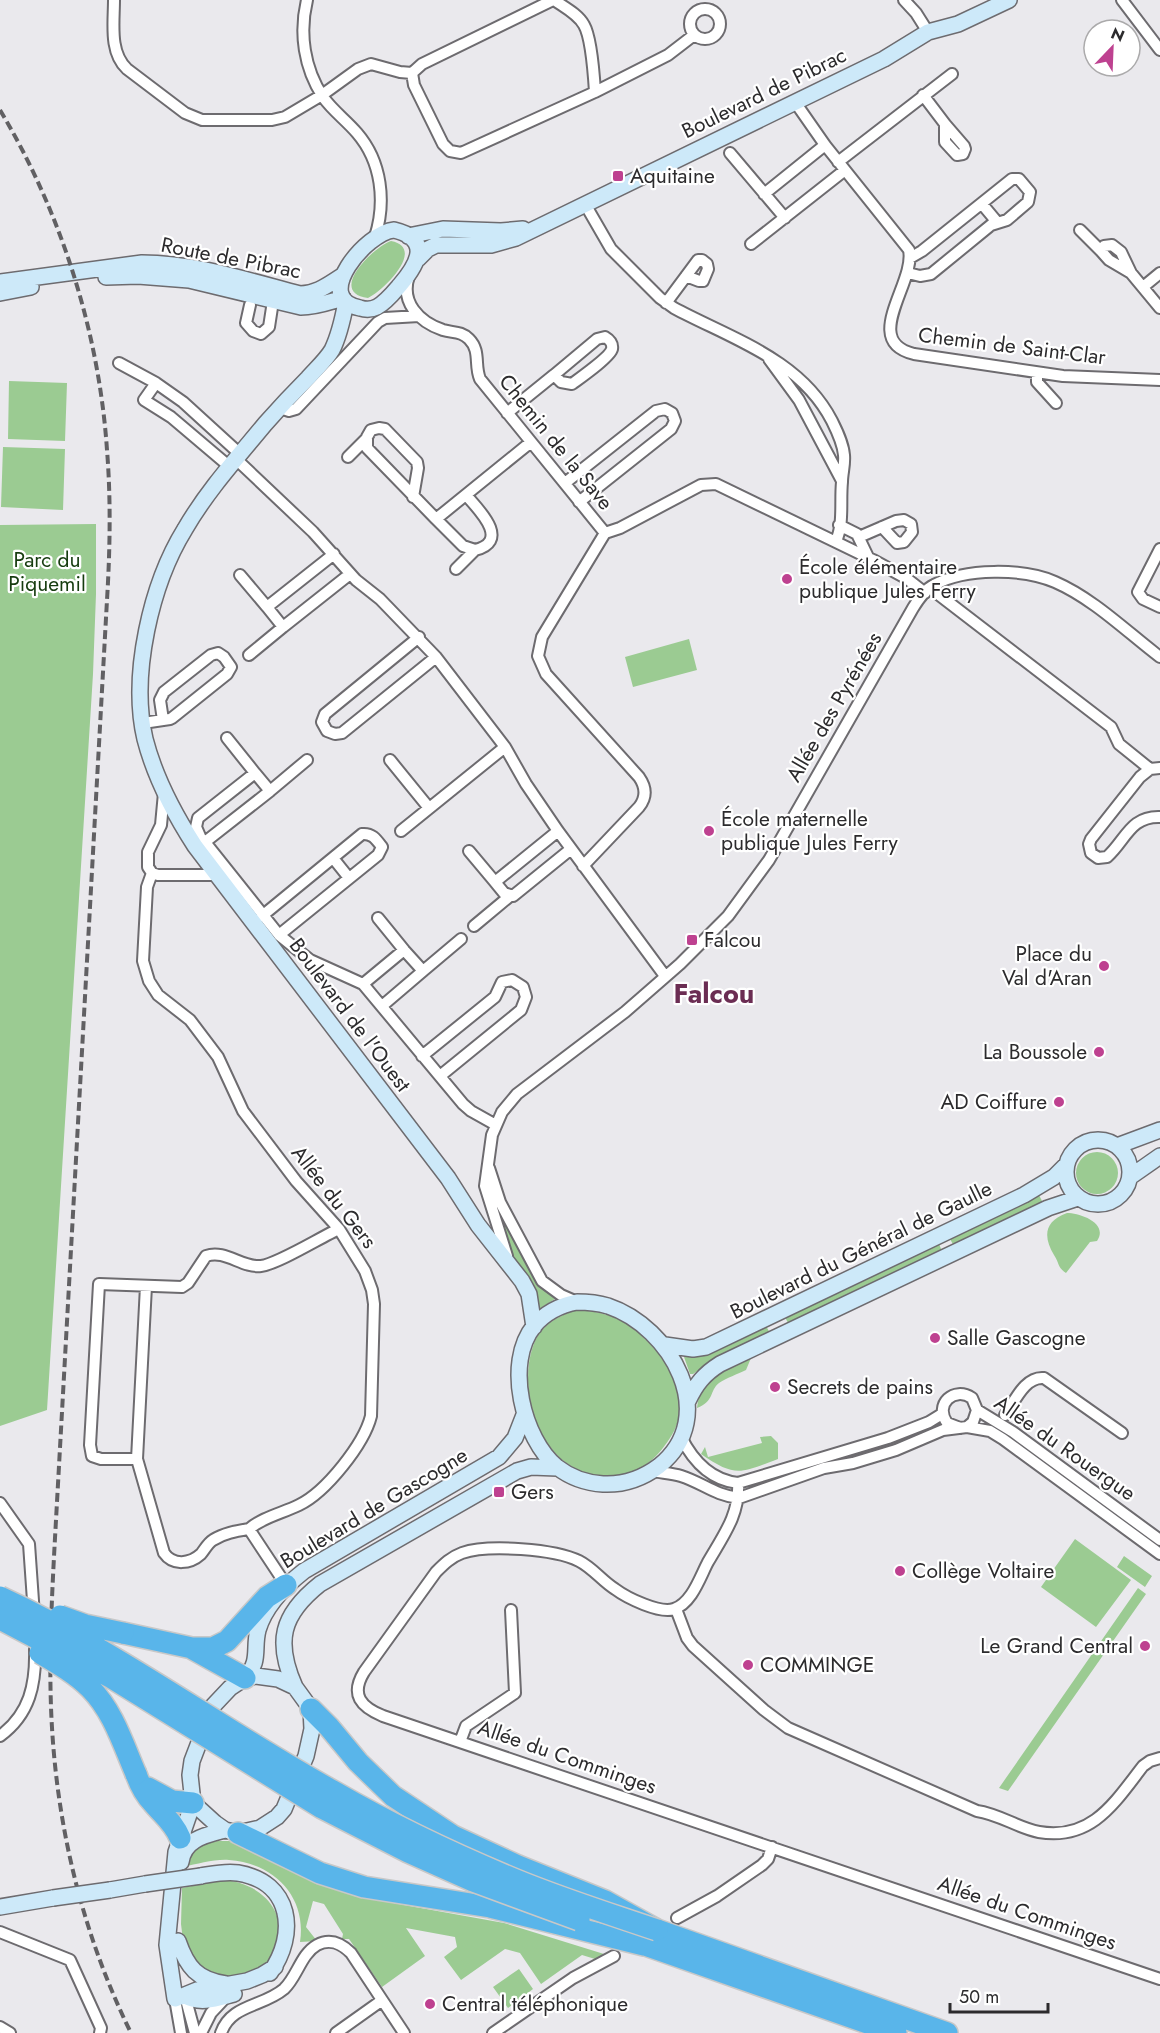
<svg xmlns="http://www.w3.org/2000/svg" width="1160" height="2033" font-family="Jost,sans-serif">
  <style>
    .green { fill: #9bcb92 }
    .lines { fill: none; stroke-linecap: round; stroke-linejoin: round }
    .street-casing { stroke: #6d6b6f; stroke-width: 14 }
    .secondary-casing { stroke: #6d6b6f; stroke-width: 18 }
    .highway-casing { stroke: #c8c8c8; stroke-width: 24 }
    .street { stroke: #fff; stroke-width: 10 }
    .secondary { stroke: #cde9f9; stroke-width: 15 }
    .highway { stroke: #59b5ea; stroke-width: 21 }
    .rail { stroke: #616063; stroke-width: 4; stroke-dasharray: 9 4.5; stroke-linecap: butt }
    .secondary-bridge-casing { stroke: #6d6b6f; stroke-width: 18; stroke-linecap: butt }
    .highway-bridge-casing { stroke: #c8c8c8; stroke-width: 24; stroke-linecap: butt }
    .secondary-bridge { stroke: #cde9f9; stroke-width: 15 }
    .highway-bridge { stroke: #59b5ea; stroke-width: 21 }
    .poi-dot { fill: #be4190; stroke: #fff; stroke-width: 2 }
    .labels { text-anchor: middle; stroke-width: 4.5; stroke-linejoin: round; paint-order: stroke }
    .street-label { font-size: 21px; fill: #2c2b2d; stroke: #fff }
    .poi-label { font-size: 21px; fill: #2c2b2d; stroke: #fff; text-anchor: start }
    .park-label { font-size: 21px; fill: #163c0f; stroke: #fff }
    .district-label { font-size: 27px; font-weight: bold; fill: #6b2d53; stroke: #fff }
  </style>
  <rect width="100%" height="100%" fill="#eae9ed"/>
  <!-- green -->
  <path class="green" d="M391,241C427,248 383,291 368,298C326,292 375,246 391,241Z
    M9,381L67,383L65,441L8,439Z
    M3,447L65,449L63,510L1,507Z
    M96,524V594L93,674L47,1410L0,1426V525Z
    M689,639L697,670L633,687L625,657Z
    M1076 1173a21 21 0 1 1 42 0a21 21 0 1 1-42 0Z
    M1039,1195L1043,1203L954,1246L950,1239L1023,1205Z
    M499,1211L545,1289L555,1299L539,1309L512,1256L496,1212Z
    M1067,1213C1080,1213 1109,1223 1097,1241L1090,1242L1066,1273C1057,1267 1060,1264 1054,1255C1043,1237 1044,1221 1067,1213Z
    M939,1244L942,1251L789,1325L785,1317Z
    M577,1310C594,1311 611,1314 625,1323C660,1345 698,1397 670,1438C656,1460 639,1474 612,1476C552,1479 522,1415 529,1363C531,1351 534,1339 542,1330C552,1319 564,1314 577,1310Z
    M766,1326L770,1333L710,1362L693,1374H690L684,1357L711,1353Z
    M751,1358L746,1370C738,1374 726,1378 719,1383C709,1391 715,1401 697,1408C700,1377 726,1369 751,1358Z
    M771,1436L778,1443V1459C740,1473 736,1478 701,1454L705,1447L708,1457L762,1443L760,1437Z
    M1075,1539L1131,1580L1096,1627L1041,1587Z
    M1124,1556L1152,1576L1145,1587L1117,1567Z
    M1138,1588L1146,1594L1008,1791L999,1788Z
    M218,1841H230L246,1845L313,1879L354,1896L504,1923L604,1954L595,1959L582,1955L541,1984L520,1953L505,1949L461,1980L444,1957L457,1947L455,1937L406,1928L425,1956L382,1987L349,1939H342L343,1934L324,1904L313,1901L306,1927L317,1941L300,1942C307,1897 274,1863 229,1860C214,1859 198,1864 183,1867C188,1849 201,1843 218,1841Z
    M222,1880C255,1881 288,1907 277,1943C271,1961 264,1968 246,1974C242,1976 237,1979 233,1979C224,1980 210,1973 201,1971L183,1940L181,1924L182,1888Z
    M519,1969L533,1989L508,2008L493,1987Z"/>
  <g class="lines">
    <defs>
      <path id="street" d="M114,0C114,23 109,52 127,69L185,113L202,120H272L285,117L322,95L358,69L371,64L400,72L412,73L414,85L443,144L450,151L461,153L595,92C594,76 591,37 584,25C578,14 564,7 554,0
        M307,0C299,33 304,68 323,97C333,111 346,120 357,133C382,162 386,202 375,237
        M904,0L916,13L928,32
        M1122,0L1160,50
        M690 24a15 15 0 1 1 30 0a15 15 0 1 1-30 0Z
        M412,73L422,64L553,0
        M595,92L668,55L694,35
        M923,95L945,124V142L957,155L963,154L965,149L964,146L945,124
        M795,102L825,145L909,250C916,283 860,341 914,354L1063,376L1160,380
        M730,153L785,218
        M838,162L952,74
        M764,194L825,145
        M585,204L611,249L660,298L674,308C732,339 800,359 832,421C837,431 843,443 844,455C845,465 842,473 842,482C840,501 844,523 836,541
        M982,204L997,222
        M1080,230L1101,251
        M751,244L845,170
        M908,273L920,276L931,274L991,225L1007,220L1028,202L1030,192L1019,179H1012L922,251L910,258
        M1131,273L1109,260L1101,251L1104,246L1112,245L1121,252L1131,273L1160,308
        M409,276C400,302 419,322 443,330C453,333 461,331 469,339C481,351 474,365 480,379L605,533
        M1143,287L1160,273
        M666,303L698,260H702L707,264L708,269L703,281H699L686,276
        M250,305L246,323L253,331L261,334L269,327L273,301
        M769,359L799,400L842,481
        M119,363L156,383
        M1037,373V382L1056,403
        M280,408L289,411L296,409L378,322L385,318L419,316
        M507,413L554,375L561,382L572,384C580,378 610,357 612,349C613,343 610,340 605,337L597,339L554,375
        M348,457L366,439
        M236,459L313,532L356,580L380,599L436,657L505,747L526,784L558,831L665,976
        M230,467L171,417L144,400L156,383L183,402L240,454
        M565,483L656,411L665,409L672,413L675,421L671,429L579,502
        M413,497L418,468L417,462L385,429L379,428L371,430L367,437V448L436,519L531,442
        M436,519L463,546L475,550C512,541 477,508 466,495
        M839,525L857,534L868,557
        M859,537L896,521L904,520L911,524L912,532L904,542L897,543L882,527
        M1160,549L1138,592L1143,599L1160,607
        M334,554L267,607L283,627L350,574
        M456,569L475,550
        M240,575L267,607
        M930,588L1111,727L1119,744L1150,769
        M419,637L325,714L322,722L327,731L335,734L342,733L436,657
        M249,655L283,627
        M143,723L170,719L172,718L227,674L231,667L224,657L218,653L211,655L164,692L160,700L163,720
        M227,738L255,773
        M390,760L429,808
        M1160,768L1150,769L1140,777L1091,839L1089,844L1091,853L1098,858L1107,857C1126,840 1130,816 1160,817
        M270,791L307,760
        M164,793L161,825L148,852V867L152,873L158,875H215
        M401,831L505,747
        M558,831L495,882L504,893L513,896L571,849
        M202,841L196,827L198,818L255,773L270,791L205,842
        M195,846L202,841L205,842L279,935L310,960L363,984L463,1104L471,1111L496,1125
        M469,851L495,882
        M333,858L349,878
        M583,866L639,807C647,797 646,787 639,777L546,674L538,656L542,637L605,533L620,528L701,485L716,484L873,560L906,578L925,593
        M152,873L147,887L143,961L149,981L158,995L190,1020L218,1057L243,1111L296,1181L339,1229L365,1271L372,1290L374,1304L371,1416C364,1444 326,1492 299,1505C283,1513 263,1517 249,1529L286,1585
        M262,916L362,834C372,833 376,839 382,847L378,855L279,935
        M378,918L404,950
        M474,926L510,896
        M423,971L461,939
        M363,984L404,950L423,971L382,1006
        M422,1056L495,997L502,982L512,980L523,987L526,997L521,1010L440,1076
        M489,1168L500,1202L542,1281L561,1295L577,1302
        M507,1256L485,1186L492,1135L502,1112L517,1094L625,1012L680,964L728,916L769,860L913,608C918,600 925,589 934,585C965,568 1023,568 1055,582C1094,599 1127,632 1160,657
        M146,1286L137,1459L164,1553C173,1566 190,1564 201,1554C205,1549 208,1543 213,1540C224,1533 237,1531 249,1529
        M977,1410L1013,1432L1160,1540
        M1005,1415C1015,1401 1025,1376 1044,1378L1122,1433
        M967,1427L990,1431L1003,1439L1160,1554
        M681,1437C693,1461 710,1480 738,1483L888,1438L929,1422L942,1414
        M137,1459H101L92,1456L90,1445L99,1284L182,1287L188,1283L206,1256C225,1249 242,1268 261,1266C278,1264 321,1237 339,1229
        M652,1471C662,1473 672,1473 681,1476C703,1483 714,1495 739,1498L824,1468L853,1463L896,1450L943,1430L967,1427L973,1422L977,1410L972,1398C954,1386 934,1404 947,1423L960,1428
        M738,1483C740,1514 723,1536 708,1562C700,1577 692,1603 674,1609C660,1614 627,1598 615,1589C602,1581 593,1568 579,1561C555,1549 488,1544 462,1553C451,1557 444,1564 436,1572L364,1672C350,1695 361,1707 383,1716L1160,1979
        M0,1503L29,1544L34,1615
        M676,1609L687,1638L693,1646L764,1710L788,1728L977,1811C999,1814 1018,1828 1039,1832C1092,1841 1115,1802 1143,1766L1150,1761L1160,1758
        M0,1736C30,1714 36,1684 35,1649
        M460,1742L466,1726L515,1693L511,1610
        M677,1918L717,1896L762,1865L768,1859L772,1847
        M0,1932L70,1960L101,2028L100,2033
        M185,1996L195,2033
        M175,1999L181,2033
        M0,2027L10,2033
        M201,2033L211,2013L226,1997
        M221,2033C231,2004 263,2007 284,1989C297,1977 301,1954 317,1945C330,1938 341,1943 351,1953L404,2033
        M336,2033L381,2001
        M493,2033L573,1978L614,1956"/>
      <path id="secondary" d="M394,230C432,239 418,264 400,285C394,292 386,302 377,307C371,310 366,310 360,308C310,299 367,232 394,230Z
        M408,236L443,229L501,231L523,229
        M418,259L428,249L436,245H491L516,238L884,59L928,32L958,24L1009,0
        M106,277L138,276L189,280L301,307C316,307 329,302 343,298
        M0,282L142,263C195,263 250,281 300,294C317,294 329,284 342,276
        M0,293L31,287
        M346,302C343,318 339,336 332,350C326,360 316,369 308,378C293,393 279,408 265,424C237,458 207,491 185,529C151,584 130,675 145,739C155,778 173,812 195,846L448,1178L478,1225L522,1281L529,1294L534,1327
        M1066 1172a32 32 0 1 1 64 0a32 32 0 1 1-64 0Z
        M1117,1146L1160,1130
        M1130,1177L1160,1156
        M577,1302C587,1302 598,1303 608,1306C671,1327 721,1416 659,1466C643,1478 623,1485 603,1484C587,1483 571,1478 557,1467C523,1439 504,1363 534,1326C545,1313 561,1305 577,1302Z
        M665,1345L693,1349L706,1347L1024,1195L1054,1177L1066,1165
        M688,1401C696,1384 704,1374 720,1364L1048,1208L1078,1198
        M245,1678C261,1661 253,1649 258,1630C265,1606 285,1586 304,1571L499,1457L515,1438L524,1415
        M295,1687C275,1642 281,1615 320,1584L517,1471L531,1467L557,1468
        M193,1803L215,1823L225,1830L238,1833L260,1828L277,1817L284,1809L306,1756L312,1729L311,1709L295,1687L278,1679L256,1676L245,1678L230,1688L213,1706L192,1761L190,1775L193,1803L176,1852L167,1945L175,1999L197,1990L247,1981L262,1975L275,1967
        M181,1862C184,1839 206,1835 225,1830
        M201,1876C213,1874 225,1871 238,1873C292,1882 298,1934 270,1973
        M110,1890L145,1884
        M0,1907L53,1898
        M178,1941C187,1967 197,1980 226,1984
        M185,1996C201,2005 218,1998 234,1994"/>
      <path id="highway" d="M123,1633L192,1648H213L227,1641L267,1597L286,1585
        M193,1649L245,1678
        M311,1709L329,1727L358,1762L393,1796L453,1836L518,1866L605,1901L657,1930L947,2033
        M136,1774C140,1785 144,1794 153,1803C163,1815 174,1823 180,1838
        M148,1788L172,1801L193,1803
        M238,1833L320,1873L364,1887L490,1907L644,1945
        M631,1940L896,2033"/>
    </defs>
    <!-- street casing -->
    <use href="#street" class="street-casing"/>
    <!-- secondary casing -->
    <use href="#secondary" class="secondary-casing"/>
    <!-- highway casing -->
    <use href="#highway" class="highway-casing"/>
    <!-- street -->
    <use href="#street" class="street"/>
    <!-- secondary -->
    <use href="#secondary" class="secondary"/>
    <!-- highway -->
    <use href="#highway" class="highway"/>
    <!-- rail -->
    <path class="rail" d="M0,110C61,212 99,332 107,450C111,500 110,550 107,600L55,1538C52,1594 49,1651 51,1707C55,1820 81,1931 131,2033"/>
    <defs>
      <path id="secondary-bridge" d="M145,1884L201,1876
        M53,1898L110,1890"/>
      <path id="highway-bridge" d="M0,1597C117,1651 221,1729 333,1791C392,1825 453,1854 516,1880C562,1899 610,1914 657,1930
        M60,1616L85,1625L123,1633
        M0,1619L112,1678L322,1808L408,1852L473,1881L579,1920
        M40,1653C57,1663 76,1674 90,1688C113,1711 123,1744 136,1774"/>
    </defs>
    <!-- secondary-bridge casing -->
    <use href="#secondary-bridge" class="secondary-bridge-casing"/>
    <!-- highway-bridge casing -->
    <use href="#highway-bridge" class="highway-bridge-casing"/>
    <!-- secondary-bridge -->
    <use href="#secondary-bridge" class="secondary-bridge"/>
    <!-- highway-bridge -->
    <use href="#highway-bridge" class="highway-bridge"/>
  </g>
  <!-- markers -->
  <g class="poi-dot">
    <rect x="612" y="170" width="12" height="12" rx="3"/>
    <circle cx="787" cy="579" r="6"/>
    <circle cx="709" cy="831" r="6"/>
    <rect x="686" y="934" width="12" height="12" rx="3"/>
    <circle cx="1104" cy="966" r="6"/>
    <circle cx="1099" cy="1052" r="6"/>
    <circle cx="1059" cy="1102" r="6"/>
    <circle cx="935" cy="1338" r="6"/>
    <circle cx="775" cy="1387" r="6"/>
    <rect x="493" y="1486" width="12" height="12" rx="3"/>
    <circle cx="900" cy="1571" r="6"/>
    <circle cx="1145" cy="1646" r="6"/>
    <circle cx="748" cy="1665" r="6"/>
    <circle cx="430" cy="2004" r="6"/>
  </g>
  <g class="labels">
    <!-- street labels -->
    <g class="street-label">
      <text transform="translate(764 93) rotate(-26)" y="7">Boulevard de Pibrac</text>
      <text transform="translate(231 258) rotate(11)" y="7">Route de Pibrac</text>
      <text transform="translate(1012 346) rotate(7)" y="7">Chemin de Saint-Clar</text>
      <text transform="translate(556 442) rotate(51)" y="7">Chemin de la Save</text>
      <text transform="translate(834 707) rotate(-60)" y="7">Allée des Pyrénées</text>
      <text transform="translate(350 1015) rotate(53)" y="7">Boulevard de l'Ouest</text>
      <text transform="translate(334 1197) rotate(52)" y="7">Allée du Gers</text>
      <text transform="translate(861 1250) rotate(-26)" y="7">Boulevard du Général de Gaulle</text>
      <text transform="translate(1065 1448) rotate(35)" y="7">Allée du Rouergue</text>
      <text transform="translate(374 1508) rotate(-31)" y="7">Boulevard de Gascogne</text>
      <text transform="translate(567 1757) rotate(19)" y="7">Allée du Comminges</text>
      <text transform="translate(1027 1913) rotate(19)" y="7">Allée du Comminges</text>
    </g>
    <!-- poi labels -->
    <g class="poi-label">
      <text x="630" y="183">Aquitaine</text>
      <text x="799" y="574">École élémentaire<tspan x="799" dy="24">publique Jules Ferry</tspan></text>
      <text x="721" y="826">École maternelle<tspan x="721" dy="24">publique Jules Ferry</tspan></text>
      <text x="704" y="947">Falcou</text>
      <text x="1092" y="961" text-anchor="end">Place du<tspan x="1092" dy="24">Val d'Aran</tspan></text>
      <text x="1087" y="1059" text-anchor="end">La Boussole</text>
      <text x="1047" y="1109" text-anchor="end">AD Coiffure</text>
      <text x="947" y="1345">Salle Gascogne</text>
      <text x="787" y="1394">Secrets de pains</text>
      <text x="511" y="1499">Gers</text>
      <text x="912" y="1578">Collège Voltaire</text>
      <text x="1133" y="1653" text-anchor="end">Le Grand Central</text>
      <text x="760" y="1672">COMMINGE</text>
      <text x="442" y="2011">Central téléphonique</text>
    </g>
    <!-- park labels -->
    <g class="park-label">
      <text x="47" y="567">Parc du<tspan x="47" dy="24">Piquemil</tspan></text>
    </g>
    <!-- district labels -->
    <g class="district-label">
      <text x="714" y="1003">Falcou</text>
    </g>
  </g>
  <!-- north arrow -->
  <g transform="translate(1112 48) rotate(23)"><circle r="28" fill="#ffffff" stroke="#abaaab" stroke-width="1.5"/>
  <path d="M0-4.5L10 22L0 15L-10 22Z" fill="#be4190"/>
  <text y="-9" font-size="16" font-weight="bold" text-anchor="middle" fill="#2c2b2d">N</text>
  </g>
  <!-- scale -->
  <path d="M950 2003v9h98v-9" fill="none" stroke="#2c2b2d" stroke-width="3"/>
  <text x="959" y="2003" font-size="18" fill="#2c2b2d" stroke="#ffffff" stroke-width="4.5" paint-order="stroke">50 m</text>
</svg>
